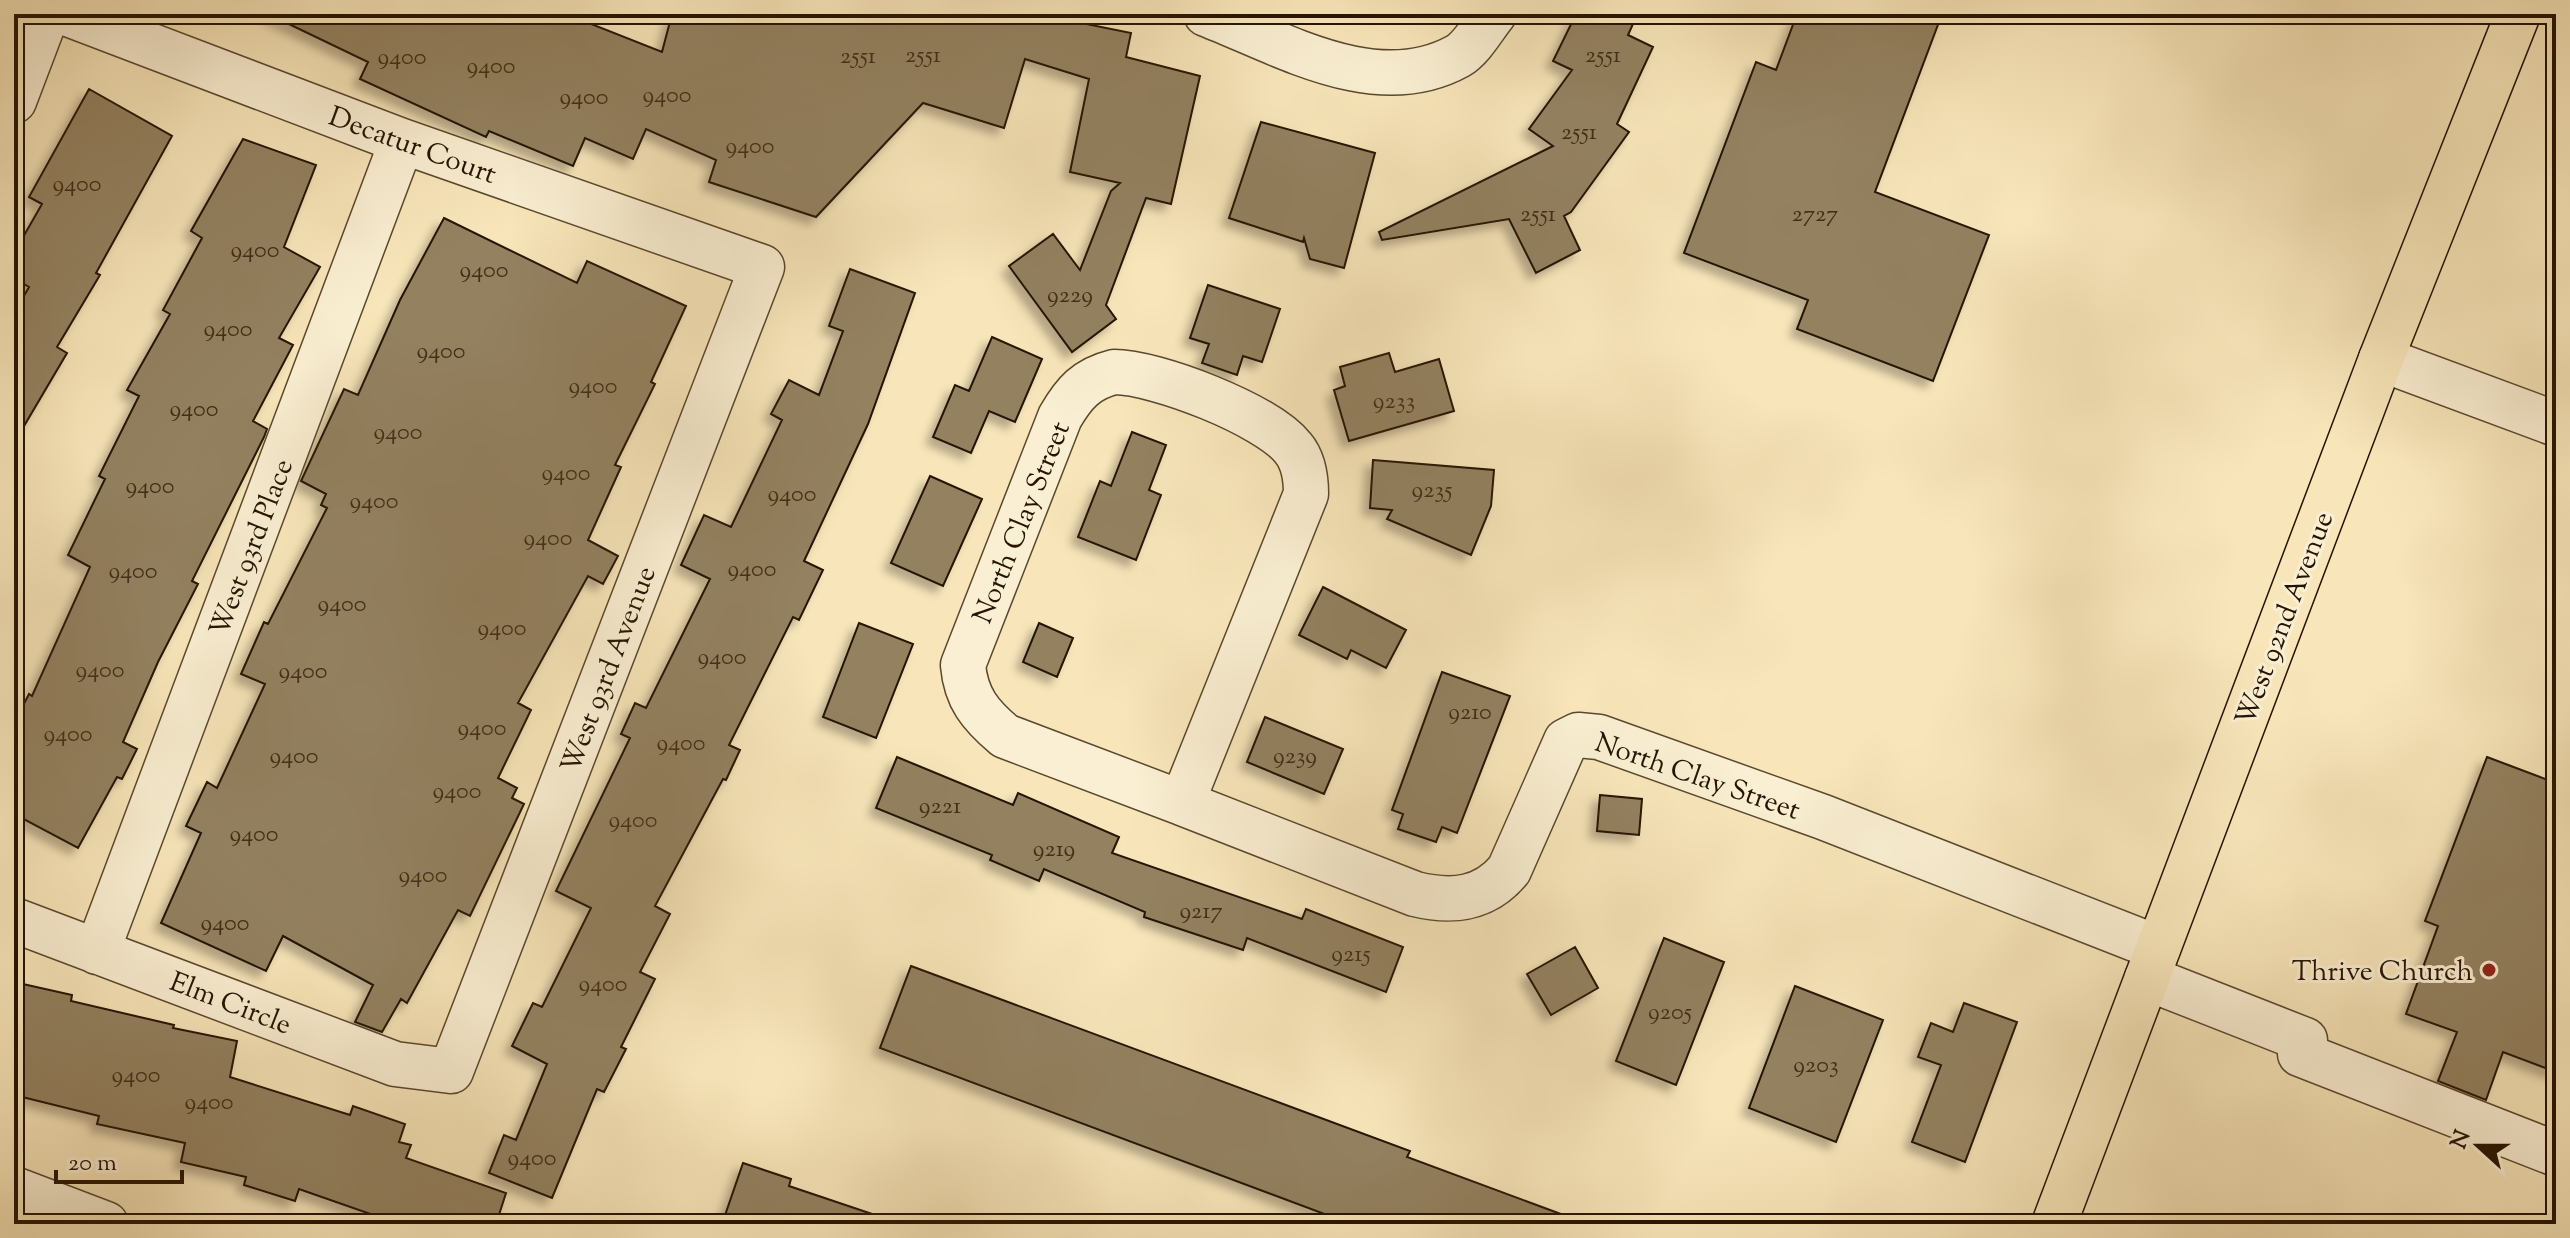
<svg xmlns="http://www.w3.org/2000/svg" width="2570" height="1238" font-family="'Sorts Mill Goudy',serif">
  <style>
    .building { fill: #938161; stroke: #261400; stroke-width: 2; filter: url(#shadow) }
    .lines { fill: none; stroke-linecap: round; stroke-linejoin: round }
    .minor-casing { stroke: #5a482e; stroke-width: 47 }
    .major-casing { stroke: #261400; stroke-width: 47 }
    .minor { stroke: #faefd2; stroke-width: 44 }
    .major { stroke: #f8e6ba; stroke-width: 44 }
    .poi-dot { fill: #8f2418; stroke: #faefd2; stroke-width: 3 }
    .labels { text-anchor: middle; stroke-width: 6; stroke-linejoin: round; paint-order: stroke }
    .number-label { font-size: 24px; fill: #412f18 }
    .street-label { font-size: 28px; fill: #261400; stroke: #faefd2 }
    .poi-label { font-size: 28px; fill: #261400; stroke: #faefd2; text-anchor: end }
  </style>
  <defs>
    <filter id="shadow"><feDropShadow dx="-7" dy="7" stdDeviation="4" flood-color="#0004"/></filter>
  </defs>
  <rect width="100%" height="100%" fill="#f8e6ba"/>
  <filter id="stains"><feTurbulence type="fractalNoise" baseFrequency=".0025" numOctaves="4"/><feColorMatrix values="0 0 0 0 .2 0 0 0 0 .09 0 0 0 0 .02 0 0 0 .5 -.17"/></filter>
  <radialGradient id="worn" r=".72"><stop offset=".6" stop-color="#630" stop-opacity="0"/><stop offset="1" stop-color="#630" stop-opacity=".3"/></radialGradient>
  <!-- building -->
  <path class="building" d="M268,14H566L662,52L672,14H1037L1131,33L1126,57L1200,76L1171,204L1146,198L1106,305L1116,319L1072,352L1009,266L1053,234L1080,270L1111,191L1120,183L1070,172L1089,79L1025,59L1004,128L923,103L816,217L709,182L716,160L646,129L633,159L585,138L573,166L489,131L486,137L360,79L368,62Z
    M1576,14H1613L1633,24L1628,35L1653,47L1617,124L1629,132L1571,212L1564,216L1580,250L1536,273L1509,219L1382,240L1379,232L1553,146L1529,129L1572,70L1553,61Z
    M1797,14H1942L1875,192L1989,235L1933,381L1797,329L1808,300L1684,253L1756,62L1776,70Z
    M89,89L172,136L96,273L100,275L57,347L67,353L14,443V313L29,287L14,278V253L42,204L29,197Z
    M1261,122L1375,153L1344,268L1310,259L1304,238L1303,242L1229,218Z
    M243,139L316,165L284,247L320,267L279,338L293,345L253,421L267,429L264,437L192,581L198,584L158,662L123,742L137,749L122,779L117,777L78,848L14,814V723L29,694L32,696L90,567L68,555L105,479L99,476L139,396L127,390L170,314L163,310L202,238L191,231Z
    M444,218L577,283L587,261L686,306L651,382L655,384L615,465L621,467L588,540L618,556L603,584L588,576L518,703L531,710L498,778L517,788L512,798L524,804L470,916L458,910L407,1003L401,999L382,1032L355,1022L373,985L283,936L266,971L161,923L201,833L186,826L207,782L217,788L265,684L241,674L264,622L268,624L327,508L321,505L326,494L301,481L344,389L358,395L400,300Z
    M850,269L915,293L868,424L804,561L823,570L799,620L793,617L729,745L740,750L726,780L723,779L655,906L670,914L640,972L655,979L621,1047L626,1049L604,1092L597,1089L552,1198L489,1173L504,1135L516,1140L547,1064L512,1046L533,1003L542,1007L591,908L556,891L630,738L621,734L635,703L646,708L710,579L681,565L704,515L731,527L782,420L771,414L789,380L819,395L843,331L829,326Z
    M1208,285L1280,309L1262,362L1243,356L1237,375L1202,363L1209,344L1190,338Z
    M992,337L1042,359L1015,422L989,411L971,453L933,437L955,385L969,391Z
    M1389,353L1395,372L1439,359L1454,411L1349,441L1334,390L1345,386L1340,367Z
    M1132,432L1166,445L1149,490L1161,495L1136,560L1078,537L1100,481L1111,486Z
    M1373,460L1494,470L1491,506L1471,555L1387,519L1392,510L1370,508Z
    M930,476L982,499L943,586L891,563Z
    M1323,587L1406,630L1386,668L1351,650L1347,659L1299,635Z
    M859,623L913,644L876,738L823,717Z
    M1039,623L1073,638L1057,677L1023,662Z
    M1442,672L1510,696L1457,833L1442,827L1436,842L1398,829L1403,814L1392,810Z
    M1265,717L1343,749L1324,794L1247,762Z
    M897,757L1013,805L1018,793L1119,837L1112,853L1302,919L1306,909L1403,947L1386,992L1247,938L1243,950L1144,917L1145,912L1044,869L1039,881L990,860L992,855L876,808Z
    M2487,757L2556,783V1072L2503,1052L2486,1100L2438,1081L2457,1032L2406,1014L2438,926L2425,921Z
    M1600,795L1642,799L1639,835L1597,831Z
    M1664,938L1724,962L1676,1085L1616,1061Z
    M1575,947L1598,988L1551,1015L1527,974Z
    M911,966L1410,1151L1407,1157L1577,1220V1224H1327L1330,1216L880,1048Z
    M14,982L72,995L71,1001L174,1025L173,1028L237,1041L230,1077L350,1115L353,1106L405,1124L399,1142L411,1145L406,1158L506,1193L496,1224H399L299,1189L295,1201L244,1185L246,1177L181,1162L185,1143L97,1124L99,1116L14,1095Z
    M1795,986L1883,1020L1836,1142L1749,1108Z
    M1964,1003L2017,1022L1965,1162L1912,1142L1941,1065L1918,1057L1931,1023L1953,1032Z
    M743,1163L791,1179L789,1186L884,1218L883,1224H722Z"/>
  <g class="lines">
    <defs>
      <path id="minor" d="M1206,14C1283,44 1377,101 1458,56C1472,48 1484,26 1494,14
        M14,101L47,14
        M2381,359L2556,424
        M1114,372C1156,372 1267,415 1293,448C1304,461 1306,478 1306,494L1182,803L1005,736C980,715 966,698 963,665L1060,417C1074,393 1086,379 1114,372Z
        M1182,803L1415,894C1452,903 1484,900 1509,870L1566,741L1578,735L1599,737L1823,817L2158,948
        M14,920L395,1064L451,1071L762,267L402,141L68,14
        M97,952L402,141
        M2147,978L2305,1040
        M2300,1054L2556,1154
        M14,1189L106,1224"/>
      <path id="major" d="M2054,1224L2381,359L2518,14"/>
    </defs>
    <!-- minor casing -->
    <use href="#minor" class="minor-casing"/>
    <!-- major casing -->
    <use href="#major" class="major-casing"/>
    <!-- minor -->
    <use href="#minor" class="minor"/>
    <!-- major -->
    <use href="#major" class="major"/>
  </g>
  <!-- markers -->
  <circle class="poi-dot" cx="2489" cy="970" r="8"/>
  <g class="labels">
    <!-- number labels -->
    <g class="number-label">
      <text x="923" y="62">2551</text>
      <text x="1603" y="62">2551</text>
      <text x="858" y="63">2551</text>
      <text x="402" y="64">9400</text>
      <text x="491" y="73">9400</text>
      <text x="667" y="102">9400</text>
      <text x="584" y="104">9400</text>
      <text x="1579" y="139">2551</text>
      <text x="750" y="153">9400</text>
      <text x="77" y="191">9400</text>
      <text x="1538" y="221">2551</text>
      <text x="1815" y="221">2727</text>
      <text x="255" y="257">9400</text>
      <text x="484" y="277">9400</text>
      <text x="1070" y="302">9229</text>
      <text x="228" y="336">9400</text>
      <text x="441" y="358">9400</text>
      <text x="593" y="393">9400</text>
      <text x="1394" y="408">9233</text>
      <text x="194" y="416">9400</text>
      <text x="398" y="439">9400</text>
      <text x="566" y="480">9400</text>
      <text x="150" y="493">9400</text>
      <text x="1432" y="497">9235</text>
      <text x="792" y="501">9400</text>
      <text x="374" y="508">9400</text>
      <text x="548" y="545">9400</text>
      <text x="752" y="576">9400</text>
      <text x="133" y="578">9400</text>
      <text x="342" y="611">9400</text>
      <text x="502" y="635">9400</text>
      <text x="722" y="664">9400</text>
      <text x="100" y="677">9400</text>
      <text x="303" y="678">9400</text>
      <text x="1470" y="719">9210</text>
      <text x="482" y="735">9400</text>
      <text x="68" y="741">9400</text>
      <text x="681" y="750">9400</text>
      <text x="294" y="763">9400</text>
      <text x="1295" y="763">9239</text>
      <text x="457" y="798">9400</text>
      <text x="940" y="813">9221</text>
      <text x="633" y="827">9400</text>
      <text x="254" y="841">9400</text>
      <text x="1054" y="856">9219</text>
      <text x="423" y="882">9400</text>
      <text x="1201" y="918">9217</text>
      <text x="225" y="930">9400</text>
      <text x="1351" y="961">9215</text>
      <text x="603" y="991">9400</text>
      <text x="1670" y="1019">9205</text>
      <text x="1816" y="1072">9203</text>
      <text x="136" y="1082">9400</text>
      <text x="209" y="1109">9400</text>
      <text x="532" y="1165">9400</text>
    </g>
    <!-- street labels -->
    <g class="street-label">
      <text transform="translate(413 144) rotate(20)" y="10">Decatur Court</text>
      <text transform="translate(1020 522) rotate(-68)" y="10">North Clay Street</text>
      <text transform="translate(250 547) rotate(-69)" y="10">West 93rd Place</text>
      <text transform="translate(2283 618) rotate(-69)" y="10">West 92nd Avenue</text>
      <text transform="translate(607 669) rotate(-69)" y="10">West 93rd Avenue</text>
      <text transform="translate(1698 775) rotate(19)" y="10">North Clay Street</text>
      <text transform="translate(231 1002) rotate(21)" y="10">Elm Circle</text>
    </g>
    <!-- poi labels -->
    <g class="poi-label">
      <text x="2473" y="980">Thrive Church</text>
    </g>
  </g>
  <!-- margin -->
  <rect width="2570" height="1238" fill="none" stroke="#f8e6ba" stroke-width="48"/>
  <rect x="16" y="16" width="2538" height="1206" fill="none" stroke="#261400" stroke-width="4"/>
  <rect x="24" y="24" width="2522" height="1190" fill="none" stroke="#261400" stroke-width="2"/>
  <!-- north arrow -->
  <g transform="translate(2478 1146) rotate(291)" stroke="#faefd2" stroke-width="6" paint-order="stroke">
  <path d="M0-6L14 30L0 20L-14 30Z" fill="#261400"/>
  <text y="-12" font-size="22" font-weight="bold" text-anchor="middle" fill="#261400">N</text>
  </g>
  <!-- scale -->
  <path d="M56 1170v12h126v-12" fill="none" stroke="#261400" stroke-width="4"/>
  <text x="68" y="1170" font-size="24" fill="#261400" stroke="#faefd2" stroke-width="6" paint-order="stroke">20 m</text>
  <rect width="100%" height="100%" filter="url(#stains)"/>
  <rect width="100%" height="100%" fill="url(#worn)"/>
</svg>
